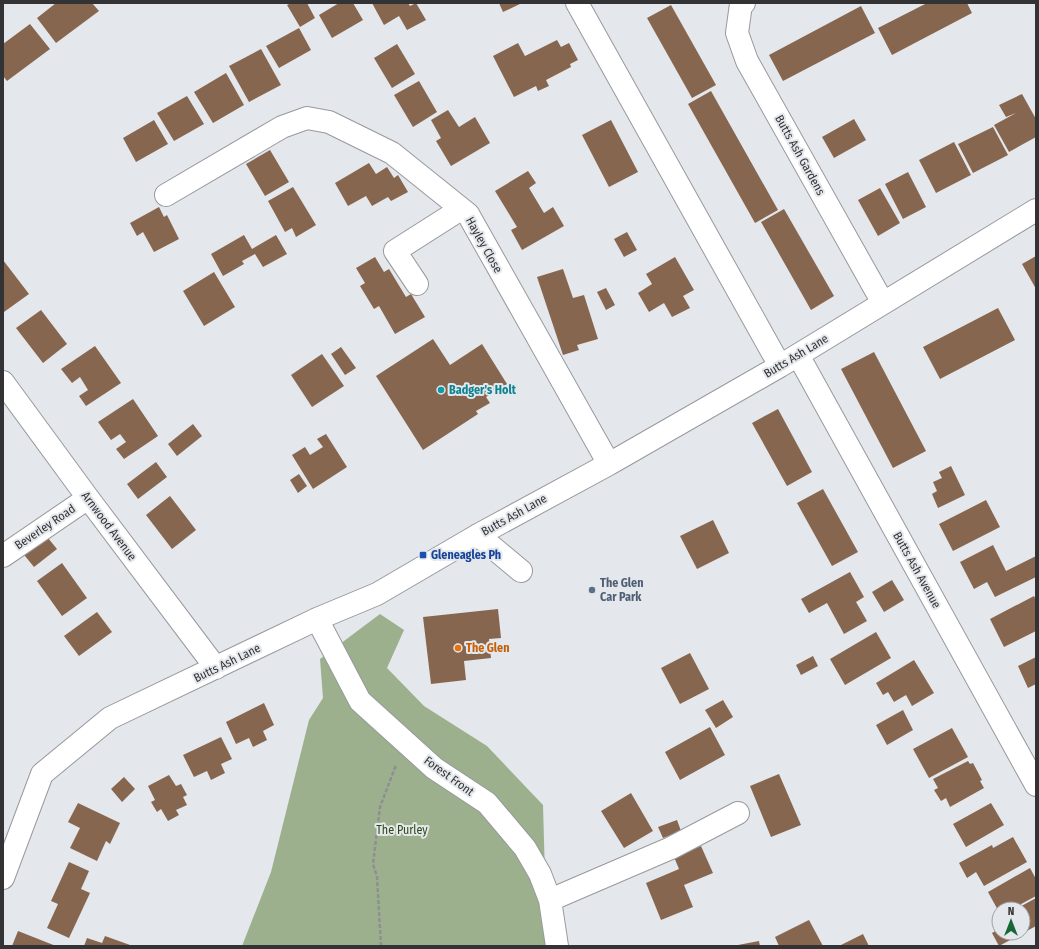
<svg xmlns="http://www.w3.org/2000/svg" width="1039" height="949" viewBox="0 0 1039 949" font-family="'Fira Sans Condensed',sans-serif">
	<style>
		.forest { fill: #9cb08e }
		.building { fill: #876650 }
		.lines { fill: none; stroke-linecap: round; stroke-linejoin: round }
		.minor-casing { stroke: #97999d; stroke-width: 24 }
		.path { stroke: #8e8f92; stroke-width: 2.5; stroke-dasharray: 4 2; stroke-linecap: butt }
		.minor { stroke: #fff; stroke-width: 22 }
		.culture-dot { fill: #0f9aa8; stroke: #e4e7eb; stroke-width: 1.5 }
		.transit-dot { fill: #1a4fb4; stroke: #e4e7eb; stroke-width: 1.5 }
		.service-dot { fill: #5c6f8a; stroke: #e4e7eb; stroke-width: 1.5 }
		.food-dot { fill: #e8710a; stroke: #e4e7eb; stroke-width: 1.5 }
		.labels { text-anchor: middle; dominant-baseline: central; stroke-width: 4; stroke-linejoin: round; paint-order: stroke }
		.street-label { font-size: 12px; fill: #333335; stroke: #e4e7eb }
		.culture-label { font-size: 12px; font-weight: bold; fill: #0d838f; stroke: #e4e7eb; text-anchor: start }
		.transit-label { font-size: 12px; font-weight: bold; fill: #164399; stroke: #e4e7eb; text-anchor: start }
		.service-label { font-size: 12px; font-weight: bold; fill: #4e5e75; stroke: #e4e7eb; text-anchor: start }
		.food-label { font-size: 12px; font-weight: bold; fill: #c56008; stroke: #e4e7eb; text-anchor: start }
		.park-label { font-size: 12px; fill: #314c18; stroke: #e4e7eb }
	</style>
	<rect width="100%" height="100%" fill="#e4e7eb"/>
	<path class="forest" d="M380,614L404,630L387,668L424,706L487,746L543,805L547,946H242L271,872L309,720L323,698L320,659Z"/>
	<path class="building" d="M56,3H92L99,11L56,43L37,18Z
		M291,3H307L315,18L300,27L287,5Z
		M339,3H353L363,20L332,38L319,15Z
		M372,3H408L410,6L416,3L426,20L407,30L399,16L384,25Z
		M499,3H522L503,12Z
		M927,3H967L972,13L892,55L878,28Z
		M671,5L716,85L692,98L647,18Z
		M861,6L875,33L783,81L769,55Z
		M30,24L50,49L7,81L3,76V44Z
		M299,28L311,50L279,68L266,46Z
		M557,40L561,47L569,43L578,60L570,64L571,67L546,80L549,86L538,91L536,86L514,97L493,56L518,43L525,56Z
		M397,44L415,74L392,88L374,58Z
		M261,49L281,85L249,102L229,66Z
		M226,73L244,105L213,123L194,92Z
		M419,81L437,112L413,127L394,95Z
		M711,91L778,210L755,223L688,104Z
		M1022,94L1036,119V137L1009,152L994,125L1016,113L1006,117L999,105Z
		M187,96L204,124L174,141L157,113Z
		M448,110L459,127L475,117L490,143L451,166L436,141L441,138L431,120Z
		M854,119L866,140L834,158L822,137Z
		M154,120L168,144L136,162L123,138Z
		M611,120L638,172L609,187L582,135Z
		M993,127L1008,155L973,173L958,144Z
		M954,142L971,175L936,193L919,160Z
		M270,150L289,182L265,196L246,164Z
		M369,163L376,174L387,167L394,178L398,175L408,192L391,201L388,197L372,206L366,196L348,206L335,183Z
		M528,171L536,183L529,188L544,213L553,207L564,226L522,250L511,230L517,227L495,191Z
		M908,172L926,207L903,219L885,184Z
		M293,187L316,225L296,237L292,228L285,232L268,201Z
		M880,188L900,223L878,236L858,200Z
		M159,207L164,217L167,215L179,239L154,252L143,232L137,236L130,223Z
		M784,209L834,296L811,310L761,222Z
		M627,232L637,250L624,257L614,239Z
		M244,235L252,249L276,235L287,254L263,267L255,254L242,261L244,264L223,276L211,254Z
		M1036,256V289L1022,264Z
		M375,257L384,272L389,269L406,297L411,294L425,317L395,334L379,306L374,309L360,286L365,283L356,268Z
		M675,257L694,290L683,296L690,308L672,317L664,303L649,312L638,293L652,284L646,274Z
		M3,260L29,294L4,312L3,311Z
		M563,269L573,298L584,295L598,339L577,345L579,350L563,355L537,277Z
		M214,272L235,307L204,326L183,291Z
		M606,288L615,305L606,310L597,292Z
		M998,308L1015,340L940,379L923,347Z
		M41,310L67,344L43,363L16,328Z
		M433,339L450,365L482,344L507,384L486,397L490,403L476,411L478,414L423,450L376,376Z
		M95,346L121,383L86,406L79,396L88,390L80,377L72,383L61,369Z
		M341,347L356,368L345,375L331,354Z
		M874,352L926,451L893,468L841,369Z
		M322,354L344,386L312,407L291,375Z
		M133,399L158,436L124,459L116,449L126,442L120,434L111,440L98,422Z
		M778,409L812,472L787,486L752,423Z
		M193,424L202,436L177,456L168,444Z
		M326,434L347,467L313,489L292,455L305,447L310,455L323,447L317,439Z
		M156,462L167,477L138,499L127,484Z
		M951,466L965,495L938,508L932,494L937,491L933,482L942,478L939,472Z
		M299,474L307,486L298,493L290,480Z
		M823,489L858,552L832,566L797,503Z
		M170,496L196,530L172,549L146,515Z
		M986,500L1000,527L953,551L939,524Z
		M713,520L729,553L697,569L680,536Z
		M39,527L57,549L34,567L16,545Z
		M993,545L1006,571L1036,556V577L995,597L987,582L974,589L960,562Z
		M62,563L87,598L62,616L37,581Z
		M850,572L864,597L856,602L867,621L844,634L827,603L809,613L801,599Z
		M892,580L904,600L884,612L872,592Z
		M1034,596L1036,600V631L1004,647L990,619Z
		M498,609L501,638L489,639L491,658L464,661L466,680L431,684L423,617Z
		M97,612L112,632L79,656L64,636Z
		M876,632L891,658L845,685L830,659Z
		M690,653L709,689L680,704L661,668Z
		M813,656L818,666L801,675L796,665Z
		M1036,657V684L1028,688L1018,666Z
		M914,660L934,693L912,706L906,695L894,702L888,692L883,695L876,683Z
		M723,700L733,717L716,728L705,710Z
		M264,703L274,725L263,731L267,740L253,747L249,738L236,744L226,722Z
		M903,710L913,730L887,745L876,725Z
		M710,727L725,755L680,780L665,752Z
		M952,728L968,757L929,778L913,749Z
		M221,737L232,759L221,764L225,773L211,780L207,771L194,777L183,755Z
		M968,761L970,764L973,763L982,780L980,781L984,788L950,807L946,798L941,801L934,790L938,788L933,779Z
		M779,774L801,825L771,837L750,786Z
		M169,775L176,786L181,784L187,795L183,797L187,805L176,810L179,815L168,821L161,809L157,812L151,802L155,800L148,786Z
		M124,777L135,789L122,802L111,789Z
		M631,793L653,831L624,848L601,811Z
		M78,803L120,823L110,844L106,841L97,861L70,848L80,828L68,822Z
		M991,803L1004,825L966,847L953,824Z
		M677,820L681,831L663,838L658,827Z
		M1013,837L1027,862L984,886L976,872L967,878L959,863L992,845L993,848Z
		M701,846L713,873L684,885L693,907L661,920L646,883L679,869L674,857Z
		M69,862L89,871L81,889L90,893L69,938L47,928L58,904L51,901Z
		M1030,868L1036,879V896L1012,909H999V912L988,892Z
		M1036,898V926L1023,933V909H1016Z
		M809,920L823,946H779L775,937Z
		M999,929V933H1023L999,946L992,933Z
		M18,931L56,946H12Z
		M863,934L869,946H839Z
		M105,936L130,945V946H84L87,938L102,943Z
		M759,941L760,946H738V945Z"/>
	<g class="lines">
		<g class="minor-casing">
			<path id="minor" d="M577,3L780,366
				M744,3L741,4L737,33L747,61L883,303
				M166,195L282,127L307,118L329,122L392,153L468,214L609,464
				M417,284L395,251L461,209
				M798,355L1036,785
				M3,382L88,498L216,668
				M478,535L521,571
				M3,556L88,498
				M317,619L360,701L434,768L487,803L525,848L540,874L550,900L557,946
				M3,878L42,774L110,718L317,619L377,594L478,535L609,464L780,366L1036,210
				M550,900L671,848L738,813"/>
		</g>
		<path class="path" d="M381,946L377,877L373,864L380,807L396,765"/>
		<use href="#minor" class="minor"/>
	</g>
	<circle class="culture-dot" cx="441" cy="390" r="4"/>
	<rect class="transit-dot" x="419" y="551" width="8" height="8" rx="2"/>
	<circle class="service-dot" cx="592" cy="590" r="4"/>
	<circle class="food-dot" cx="458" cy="648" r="4"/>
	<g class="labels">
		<g class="street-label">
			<text transform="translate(800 155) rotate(61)">Butts Ash Gardens</text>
			<text transform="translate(484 245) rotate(61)">Hayley Close</text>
			<text transform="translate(796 356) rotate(-31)">Butts Ash Lane</text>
			<text transform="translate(514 515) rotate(-29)">Butts Ash Lane</text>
			<text transform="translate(109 526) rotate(53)">Arnwood Avenue</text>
			<text transform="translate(45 527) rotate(-34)">Beverley Road</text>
			<text transform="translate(917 570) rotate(61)">Butts Ash Avenue</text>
			<text transform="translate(227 663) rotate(-26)">Butts Ash Lane</text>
			<text transform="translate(449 776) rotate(36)">Forest Front</text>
		</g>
		<g class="culture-label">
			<text x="449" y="390">Badger's Holt</text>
		</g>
		<g class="transit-label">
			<text x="431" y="555">Gleneagles Ph</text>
		</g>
		<g class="service-label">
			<text x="600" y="583">The Glen<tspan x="600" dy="14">Car Park</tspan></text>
		</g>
		<g class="food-label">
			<text x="466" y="648">The Glen</text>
		</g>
		<g class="park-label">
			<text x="402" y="830">The Purley</text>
		</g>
	</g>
	<rect width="1039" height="949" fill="none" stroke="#333335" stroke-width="8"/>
	<g transform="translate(1011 921)"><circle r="19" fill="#e4e7eb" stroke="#9d9fa2"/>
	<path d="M0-3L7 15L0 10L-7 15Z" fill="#176839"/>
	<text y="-6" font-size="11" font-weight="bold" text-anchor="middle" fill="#333335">N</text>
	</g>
</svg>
